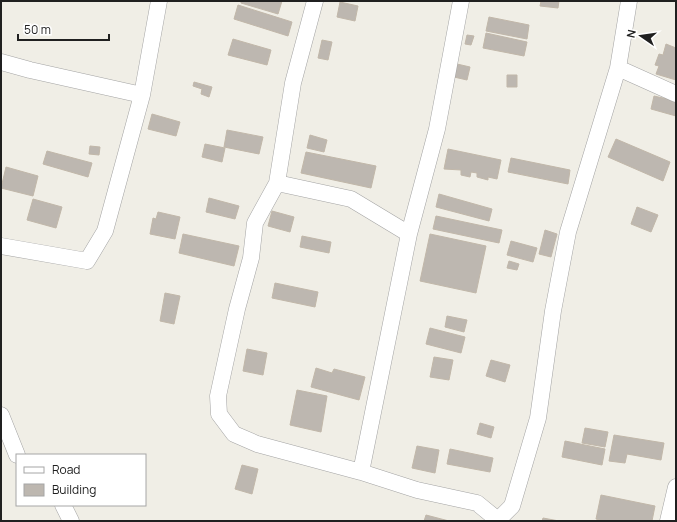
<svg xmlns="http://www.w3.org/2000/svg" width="677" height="522" viewBox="0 0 677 522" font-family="Manrope,sans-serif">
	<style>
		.building { fill: #bdb7b0; stroke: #c1b7a9 }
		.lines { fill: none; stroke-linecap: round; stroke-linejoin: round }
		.minor-casing { stroke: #a4a4a4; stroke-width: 17 }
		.minor { stroke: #fff; stroke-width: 16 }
	</style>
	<rect width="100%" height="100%" fill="#f0eee6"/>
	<path class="building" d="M241,1H282L278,14L241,3Z
		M541,1H559L558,8L540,6Z
		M340,2L358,6L355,21L337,17Z
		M238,5L292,22L288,36L234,19Z
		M489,17L529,25L527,39L486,31Z
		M486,33L527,42L524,56L483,48Z
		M467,35L474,36L471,45L465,44Z
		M233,39L271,50L267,65L228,55Z
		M322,40L332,42L328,60L318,58Z
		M666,44L676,48V80L656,74L659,66L655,65L659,54L663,55Z
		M457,64L470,67L467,80L454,77Z
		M507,75H517V87H507Z
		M194,82L212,87L209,97L201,94L202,89L193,86Z
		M654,96L676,101V116L651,109Z
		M152,114L180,122L176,136L148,129Z
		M227,130L263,137L259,154L224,147Z
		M310,135L327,140L324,152L307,148Z
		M616,139L670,162L663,181L608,157Z
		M205,144L225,148L222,162L202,157Z
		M90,146L100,147L99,155L89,154Z
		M448,149L501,160L497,179L488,177V180L477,177V173L471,172L470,177L461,175V170L444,169Z
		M47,151L92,163L88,177L43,164Z
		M306,152L376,166L371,188L301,173Z
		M511,158L570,170L568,184L508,172Z
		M6,167L38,176L33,196L1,188Z
		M439,194L492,209L489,221L436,207Z
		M209,198L239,206L235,219L206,212Z
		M33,199L62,207L56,228L27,220Z
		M637,207L658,215L651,232L631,224Z
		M272,211L294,217L290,232L268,226Z
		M158,212L180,217L175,239L150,234L153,218L156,219Z
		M436,216L502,230L499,243L433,229Z
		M545,230L557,234L551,257L539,254Z
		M183,234L239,246L234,266L179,253Z
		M430,234L486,246L476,293L420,281Z
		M302,236L331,242L329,253L300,247Z
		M511,241L537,248L533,262L507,255Z
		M509,261L519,264L517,270L507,268Z
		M275,283L318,292L315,307L272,298Z
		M165,293L180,296L174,324L160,321Z
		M447,316L467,320L464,332L445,327Z
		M430,328L465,337L461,353L426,344Z
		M247,349L267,353L263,375L243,371Z
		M434,357L453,360L449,380L430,377Z
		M491,360L510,365L505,382L486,376Z
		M316,368L332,373L334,369L365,377L359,400L311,387Z
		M297,390L327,396L321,432L290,425Z
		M480,423L494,427L491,438L477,434Z
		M585,428L608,432L605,447L582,443Z
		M614,435L664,443L661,460L627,454L625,463L609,461Z
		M565,441L605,449L602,465L562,457Z
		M417,446L439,450L435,473L412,468Z
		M450,449L493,458L490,472L447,464Z
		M242,465L258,469L252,494L235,489Z
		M601,495L655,506L652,521H604L596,519Z
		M426,515L449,521H424Z
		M543,518L559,521H542Z"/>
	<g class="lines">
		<g class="minor-casing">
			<path id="minor" d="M315,1L293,83L277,183L255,223L251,258L237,309L218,396L219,414L234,434L257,444L361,472L417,490L477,503L499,521
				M1,62L30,70L142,95
				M618,68L676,94
				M277,183L351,199L409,234
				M1,246L87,261L105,231L142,95L159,1
				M1,415L17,455
				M361,472L409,234L437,129L461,1
				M63,505L71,521
				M499,519L512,506L538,418L553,311L568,232L618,68L629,1
				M668,521L676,487"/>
		</g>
		<use href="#minor" class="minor"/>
	</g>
	<rect width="677" height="522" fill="none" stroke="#202020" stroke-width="4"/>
	<rect x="16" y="454" width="130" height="52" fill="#ffffff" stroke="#a6a6a6"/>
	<rect x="24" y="467" width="20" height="6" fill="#ffffff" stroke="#a6a6a6"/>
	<text x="52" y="474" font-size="12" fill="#202020">Road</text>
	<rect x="24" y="484" width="20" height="12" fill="#bdb7b0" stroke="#a6a6a6"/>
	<text x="52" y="494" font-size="12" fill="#202020">Building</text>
	<g transform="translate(641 36) rotate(283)" stroke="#ffffff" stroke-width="3" paint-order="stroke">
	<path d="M0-3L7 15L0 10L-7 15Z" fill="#202020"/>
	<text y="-6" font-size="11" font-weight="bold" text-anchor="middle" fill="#202020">N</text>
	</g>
	<path d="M18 34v6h91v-6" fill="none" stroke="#202020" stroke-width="2"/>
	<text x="24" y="34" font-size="12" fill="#202020" stroke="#ffffff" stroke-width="3" paint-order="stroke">50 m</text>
</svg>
